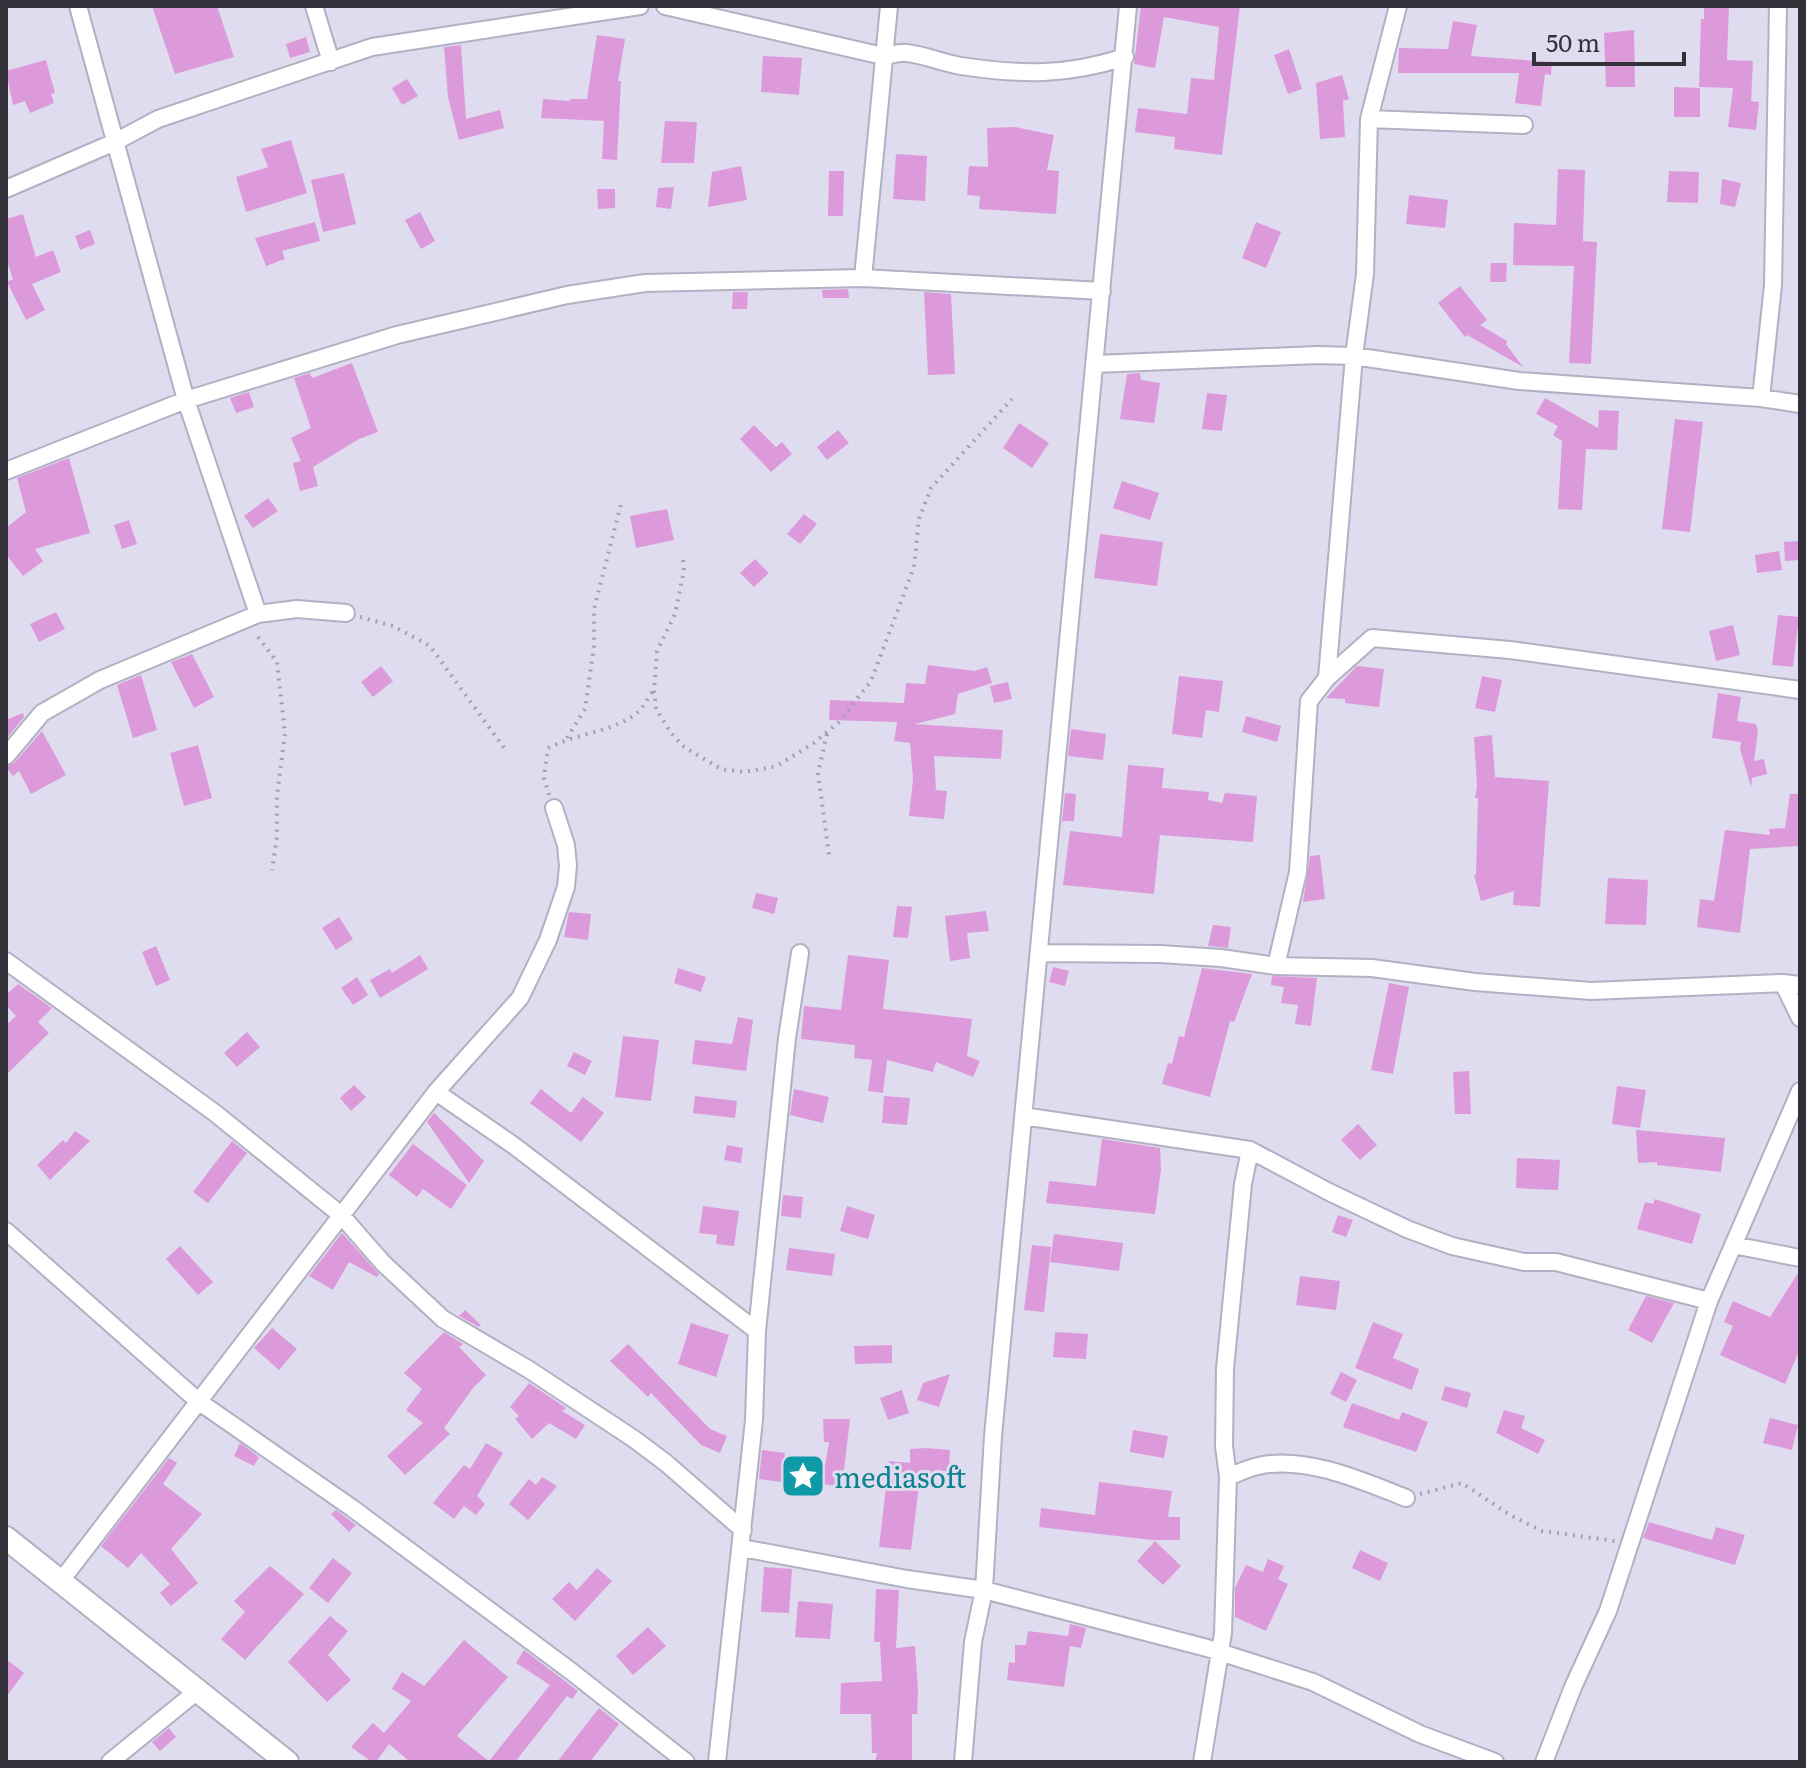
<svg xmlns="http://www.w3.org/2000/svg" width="1806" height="1768" viewBox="0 0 1806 1768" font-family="Literata,serif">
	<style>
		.building { fill: #dd9ada }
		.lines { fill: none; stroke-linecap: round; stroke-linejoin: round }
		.street-casing { stroke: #b2b0c3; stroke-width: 20 }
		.secondary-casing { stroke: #b2b0c3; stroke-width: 26 }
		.path { stroke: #a29faf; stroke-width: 4; stroke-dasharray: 2 6; stroke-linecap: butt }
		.street { stroke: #fff; stroke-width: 16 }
		.secondary { stroke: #fff; stroke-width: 22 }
		.labels { text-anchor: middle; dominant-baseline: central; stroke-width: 6; stroke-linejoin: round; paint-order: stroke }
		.culture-label { font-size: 28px; fill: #0d838f; stroke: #dfdcf0; text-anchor: start }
	</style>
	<rect width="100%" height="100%" fill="#dfdcf0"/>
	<path class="building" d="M152,6H217L234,57L175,74Z
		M1141,6H1240L1222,155L1174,149L1175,137L1135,132L1138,108L1187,114L1191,78L1214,80L1219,27L1164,17L1155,68L1134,64Z
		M1704,6H1729L1727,60L1753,61L1751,101L1759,102L1756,130L1728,127L1733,88L1699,87L1701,19H1704Z
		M1453,21L1477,25L1471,56L1552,62L1551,75L1545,74L1541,106L1515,103L1519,73H1398L1399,48L1448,49Z
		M1634,30L1635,87H1606L1604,33Z
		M597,35L625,39L618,81H621L617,160L602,159L604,121L541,118L543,99L570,101V99H587Z
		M306,37L310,52L290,58L286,44Z
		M461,45L466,119L500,110L504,128L459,140L448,97L444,47Z
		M1289,49L1302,89L1288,94L1274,55Z
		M763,56L802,58L799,95L761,92Z
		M46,60L55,93L51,94L54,103L30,113L25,101L13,105L6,71Z
		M1342,75L1349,99L1343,101L1345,137L1320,139L1316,83Z
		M407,79L418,96L402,105L392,88Z
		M1674,87L1700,88V117H1674Z
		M665,121L697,122L694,163H661Z
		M1015,127L1054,135L1047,170L1059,171L1056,214L979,209L980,196L967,195L969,166L988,167L987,128Z
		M291,140L307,193L246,212L236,177L268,167L261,149Z
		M896,154L927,156L925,201L893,199Z
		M741,166L747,200L708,207L712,172Z
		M1558,169L1585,170L1583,241L1597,242L1591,364L1569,363L1574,266L1513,265L1514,223L1556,225Z
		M829,171H844L843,216H828Z
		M1669,171L1699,172L1698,203L1667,202Z
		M344,173L356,224L323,232L311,180Z
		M1722,179L1741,183L1735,207L1720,204Z
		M674,187L671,209L656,207L658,188Z
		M597,189H615V208L598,209Z
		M1409,195L1448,200L1445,228L1406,224Z
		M420,212L435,241L421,249L405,220Z
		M23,214L36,257L53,250L61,272L32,284L45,310L26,320L7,282L13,279L6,258V219Z
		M315,222L320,241L282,251L285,259L266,266L255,238Z
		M1256,222L1281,232L1266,268L1242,258Z
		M90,230L95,244L80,250L75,236Z
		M1491,263H1507L1506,282H1490Z
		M1460,286L1487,320L1480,325L1507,341L1506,344L1523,367L1467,335L1465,337L1438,303Z
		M848,289L849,298H823L822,290Z
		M733,292H748L747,309H732Z
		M924,292L951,294L955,374L928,375Z
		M352,363L378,432L359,439L313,467L318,486L300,491L293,463L301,461L291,438L311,428L294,378L310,373L312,378Z
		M1140,373L1141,380L1160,383L1154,423L1120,419L1127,374Z
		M249,392L254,407L236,413L230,398Z
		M1207,393L1227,395L1222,431L1202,429Z
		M1545,398L1598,428L1599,410L1619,411L1617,450L1586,449L1582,510L1558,509L1562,441L1553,435L1558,426L1536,414Z
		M1675,419L1703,422L1690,532L1662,529Z
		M1019,423L1049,443L1032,468L1003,448Z
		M754,425L776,447L782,442L792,454L771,472L740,439Z
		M838,430L849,443L827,460L817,447Z
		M69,458L90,533L35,549L43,561L23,576L6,554V528L26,512L17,478Z
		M1122,481L1159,493L1150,520L1113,508Z
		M268,498L278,511L253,528L244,516Z
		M667,509L674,540L636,548L630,516Z
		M804,514L817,524L800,544L787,534Z
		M129,520L137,544L122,549L114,525Z
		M1100,534L1163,542L1157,586L1094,578Z
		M1800,541V560L1785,561L1784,542Z
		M1779,551L1782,570L1757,573L1755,555Z
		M755,559L769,573L754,587L740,573Z
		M56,612L65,629L39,642L30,624Z
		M1778,615L1799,617L1793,667L1772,665Z
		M1733,625L1740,655L1716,661L1709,631Z
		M192,654L214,697L194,708L171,662Z
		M928,665L975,671L987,667L992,683L958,694L955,714L915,724L1003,730L1001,759L934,756L936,790L947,791L944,819L909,816L913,779L910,743L894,741L897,722L829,720L830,700L904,703L906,683L925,684Z
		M381,666L393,681L373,697L361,682Z
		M1357,666L1384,669L1379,707L1345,703V699L1326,698Z
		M141,675L157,730L133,738L117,685Z
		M1179,676L1223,681L1219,712L1206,710L1202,738L1172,734Z
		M1482,676L1502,680L1495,712L1475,708Z
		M1008,682L1012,699L994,703L990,686Z
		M1718,693L1741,697L1737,721L1756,724L1758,731L1754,761L1764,759L1767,774L1752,778L1751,787L1740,749L1741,742L1712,738Z
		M23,713L24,717L6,739V720Z
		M1246,716L1281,726L1277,742L1242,732Z
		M1071,729L1106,734L1103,760L1068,756Z
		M42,731L66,775L31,794L19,771L13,776L6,767L14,763Z
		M1492,735L1495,777L1549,781L1540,907L1513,905L1514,891L1481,901L1474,875H1476L1478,798H1475L1477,786L1474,737Z
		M198,745L212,798L184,806L170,753Z
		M1128,765L1164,768L1162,788L1209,792L1208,800L1222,803L1225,793L1257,796L1253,842L1160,835L1154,894L1063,885L1070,831L1122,837Z
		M1065,793L1076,794L1074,821H1062Z
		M1790,794H1800V846L1750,849L1740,933L1697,927L1700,899L1714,901L1725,830L1770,835L1769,829L1785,828Z
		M1320,855L1325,899L1303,902L1310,856Z
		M1608,878L1648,880L1646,925L1605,924Z
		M756,893L778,898L774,914L752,908Z
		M897,906L912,907L908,938L893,937Z
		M986,911L989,931L967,933L970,958L950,961L945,916Z
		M569,912L591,914L588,940L564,937Z
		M339,917L353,939L336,950L322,928Z
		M1213,925L1231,927L1228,948L1208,946Z
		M156,946L170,980L156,986L142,952Z
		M420,955L428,969L380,998L370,980L390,969L392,973Z
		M848,955L889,960L883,1009L972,1019L967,1056L980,1061L973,1077L936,1062L933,1072L887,1060L883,1093L868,1091L872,1060L854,1058L855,1045L801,1039L804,1006L841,1010Z
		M1053,967L1069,971L1065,986L1049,982Z
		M678,968L706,977L701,992L674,983Z
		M1202,968L1252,974L1234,1022L1230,1021L1210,1097L1162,1084L1168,1063L1172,1064L1179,1036L1184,1037Z
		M1272,976L1317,978L1311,1026L1295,1024L1298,1005L1281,1003L1284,987L1271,985Z
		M357,977L368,995L353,1005L341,988Z
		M1389,983L1409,987L1393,1074L1371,1070Z
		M18,984L52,1008L38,1022L49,1033L6,1075V1025L16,1016L6,1005V995Z
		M738,1017L753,1020L746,1071L692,1064L695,1040L732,1044Z
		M247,1032L260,1047L237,1067L224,1053Z
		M623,1036L659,1040L651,1101L615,1097Z
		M574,1052L592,1061L585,1075L567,1066Z
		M1469,1071L1471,1114H1455L1453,1072Z
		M354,1085L366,1097L351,1111L340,1098Z
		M1617,1086L1646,1090L1640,1128L1612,1124Z
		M541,1089L571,1113L583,1097L604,1113L581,1142L530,1103Z
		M794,1089L829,1097L823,1123L790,1115Z
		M695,1096L737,1101L735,1118L693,1113Z
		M884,1096L910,1098L907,1125L882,1123Z
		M434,1113L484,1161L469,1183L427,1122Z
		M1358,1124L1377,1145L1360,1160L1341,1140Z
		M1636,1130L1725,1138L1721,1172L1657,1165V1162L1638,1163Z
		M75,1131L90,1141L50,1180L37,1165L63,1140L66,1143Z
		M1102,1139L1160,1148L1161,1170L1155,1214L1046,1203L1049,1181L1096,1186Z
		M232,1141L247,1153L208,1203L193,1192Z
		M413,1144L467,1185L451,1209L423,1189L417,1197L389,1175Z
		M727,1145L743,1148L741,1163L724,1160Z
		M1517,1158L1560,1160L1558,1190L1516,1188Z
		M783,1195L803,1197L801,1218L781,1216Z
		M1655,1199L1701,1214L1692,1244L1637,1229L1645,1202L1653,1204Z
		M703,1206L739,1211L734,1246L716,1244L717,1235L699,1233Z
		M847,1206L875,1215L868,1239L840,1231Z
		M1338,1215L1353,1220L1346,1237L1332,1232Z
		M342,1233L379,1274L377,1277L349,1262L333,1290L309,1276Z
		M1054,1234L1123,1243L1119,1271L1050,1262Z
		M1032,1245L1051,1247L1044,1312L1024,1310Z
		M180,1246L213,1282L198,1295L166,1259Z
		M789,1248L835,1254L832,1276L786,1270Z
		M1800,1270V1349L1785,1384L1720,1355L1733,1326L1724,1322L1733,1301L1770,1317Z
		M1300,1276L1340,1281L1336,1310L1296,1305Z
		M1646,1296L1674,1303L1652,1343L1628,1330Z
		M465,1310L481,1325L479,1327L459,1316Z
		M1373,1322L1403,1334L1393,1358L1419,1369L1412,1390L1355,1368Z
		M691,1323L729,1335L716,1377L678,1364Z
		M272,1328L297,1349L279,1370L254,1348Z
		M444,1332L463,1344L459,1347L486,1375L473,1388L444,1428L450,1434L405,1475L387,1456L423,1423L406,1410L422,1389L404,1373Z
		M1055,1332L1088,1334L1086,1359L1053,1357Z
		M628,1344L710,1429L727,1436L720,1453L701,1445L651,1393L648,1397L610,1361Z
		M892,1345V1363L855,1364L854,1346Z
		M1341,1372L1357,1380L1346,1402L1330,1394Z
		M950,1374L939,1407L917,1400L923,1383Z
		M529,1383L566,1408L562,1411L585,1425L576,1439L549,1423L532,1439L515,1419L519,1416L510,1407Z
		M1445,1386L1471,1393L1467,1408L1441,1400Z
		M902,1390L909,1413L888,1420L880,1398Z
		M1352,1403L1399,1420L1402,1412L1428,1422L1416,1452L1343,1427Z
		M1504,1410L1525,1416L1521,1428L1545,1440L1538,1454L1496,1433Z
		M1770,1418L1798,1425L1792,1450L1763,1443Z
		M823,1419H850L842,1487L822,1484L829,1442H824Z
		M1133,1430L1168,1436L1164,1458L1130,1452Z
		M240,1443L259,1457L254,1466L234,1456Z
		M486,1443L503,1453L477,1496L485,1504L476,1515L464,1506L454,1519L433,1503L464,1465L470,1469Z
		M926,1448L950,1450L949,1471H941V1478L920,1477L911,1550L879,1547L889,1461L910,1463V1449Z
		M762,1450L785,1453L782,1482L759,1479Z
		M169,1458L177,1463L163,1484L202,1514L171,1549L198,1583L171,1606L160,1593L170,1584L141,1553L128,1568L101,1546Z
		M542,1477L557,1486L528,1520L509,1504L529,1479L536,1485Z
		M1099,1482L1172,1491L1168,1517H1180V1540H1152L1039,1527L1041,1508L1095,1515Z
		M336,1510L356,1525L349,1532L331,1514Z
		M1649,1522L1712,1540L1716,1527L1745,1535L1735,1565L1643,1538Z
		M1155,1541L1181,1566L1163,1585L1137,1561Z
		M1360,1550L1388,1563L1380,1581L1352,1568Z
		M333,1558L352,1573L328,1603L309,1588Z
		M1268,1559L1284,1566L1278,1579L1288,1584L1266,1631L1235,1617V1588L1246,1565L1263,1572Z
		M270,1566L304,1594L245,1660L221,1639L245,1612L234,1601Z
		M764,1567L792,1569L789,1613L761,1612Z
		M597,1568L612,1581L575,1621L552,1599L569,1582L577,1590Z
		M876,1589L899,1590L896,1648L915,1646L918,1690L917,1714H912V1762H875L877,1753H872L871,1714H840L841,1683L882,1681L880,1642H874Z
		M798,1601L833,1604L830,1639L795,1637Z
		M330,1616L348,1631L328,1655L351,1680L327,1702L288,1662Z
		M1070,1624L1086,1628L1081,1648L1070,1646L1064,1687L1007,1680L1009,1662L1015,1663V1645H1026L1028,1631L1068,1636Z
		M648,1627L666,1646L633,1675L616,1656Z
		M464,1640L508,1677L457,1736L489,1761L550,1685L516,1663L524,1650L578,1691L572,1699L567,1696L515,1762H410L389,1744L376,1762H372L351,1747L373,1723L384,1733L411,1701L392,1689L402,1672L424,1686Z
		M6,1659L24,1673L6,1697Z
		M599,1708L619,1724L590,1762H557Z
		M169,1728L176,1737L160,1751L152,1742Z"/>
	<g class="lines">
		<g class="street-casing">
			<path id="street" d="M78,6L186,400L258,614L297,609L346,613
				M314,6L331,62
				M665,6L883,56C891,55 900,52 907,53C925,55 943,63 961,66C1021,75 1067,76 1125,57
				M1369,119L1524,125
				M6,189L115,142L158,119L372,47L640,6
				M863,278L1102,291
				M1095,364L1318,355L1354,356L1519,381L1761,398L1800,404
				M1761,398L1773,285L1778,6
				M6,471L186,400L397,335L567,295L645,283L863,278L889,6
				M1327,678L1354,356L1365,274L1369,119L1398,6
				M6,756L42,713L100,680L258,614
				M1039,953L1160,954L1221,958L1276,966L1372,968L1475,982L1591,991L1783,983L1800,985
				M6,961L215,1113L341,1215L383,1263L443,1319L528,1369L634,1439L666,1463L743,1530
				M1276,966L1298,872L1309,701L1327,678L1372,638L1510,650L1800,690
				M1783,983L1800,1018
				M436,1092L513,1145L757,1331
				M1023,1116L1250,1150L1329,1192L1407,1229L1452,1246L1524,1262H1556L1709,1301
				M6,1231L198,1401L352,1508L572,1672L686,1762
				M1733,1245L1800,1258
				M1228,1477C1238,1473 1248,1468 1258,1466C1305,1455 1363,1481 1406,1498
				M742,1548L907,1579L984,1590L1207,1648L1313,1682L1420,1734L1495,1762
				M60,1582L436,1092L520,998L548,940L566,887L568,866L566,845L554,808
				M110,1762L196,1692
				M717,1762L754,1420L757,1331L787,1038L800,953
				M963,1762L973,1642L984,1590L993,1436L1128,6
				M1202,1762L1223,1633L1228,1477L1224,1446L1225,1369L1243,1184L1250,1150
				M1544,1762L1573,1687L1608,1611L1709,1301L1800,1091"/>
		</g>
		<g class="secondary-casing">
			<path id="secondary" d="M6,1538L287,1762"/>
		</g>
		<path class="path" d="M683,560L684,570L675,614L657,651L654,690L656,709L671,733L684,747L721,769L744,772L777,766L814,743L839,722L871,681L914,567L919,519L931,488L1012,399
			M360,617L393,626L430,646L507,752
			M258,637L277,662L285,733L277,796V836L272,870
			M827,734L818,773L829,855
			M567,738L585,709L594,646V609L621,504
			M549,795L544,778L548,748C574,734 617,731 638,712C644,707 648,697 653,691
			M1420,1494L1462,1483L1510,1515L1542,1531L1615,1541"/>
		<use href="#street" class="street"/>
		<use href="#secondary" class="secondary"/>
	</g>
	<defs>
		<g id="sight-square" transform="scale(2.3)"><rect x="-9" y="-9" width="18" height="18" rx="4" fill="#0f9aa8" stroke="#dfdcf0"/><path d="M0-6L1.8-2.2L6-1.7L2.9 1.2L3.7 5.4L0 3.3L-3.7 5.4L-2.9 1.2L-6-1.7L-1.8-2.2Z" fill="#fff"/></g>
	</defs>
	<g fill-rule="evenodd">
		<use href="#sight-square" x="803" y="1476"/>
	</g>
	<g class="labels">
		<g class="culture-label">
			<text x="834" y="1476">mediasoft</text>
		</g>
	</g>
	<rect width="1806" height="1768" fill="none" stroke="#323139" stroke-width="16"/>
	<path d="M1534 52v12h150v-12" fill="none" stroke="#323139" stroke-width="4"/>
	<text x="1546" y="52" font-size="24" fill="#323139" stroke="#dfdcf0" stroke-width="6" paint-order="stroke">50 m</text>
</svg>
